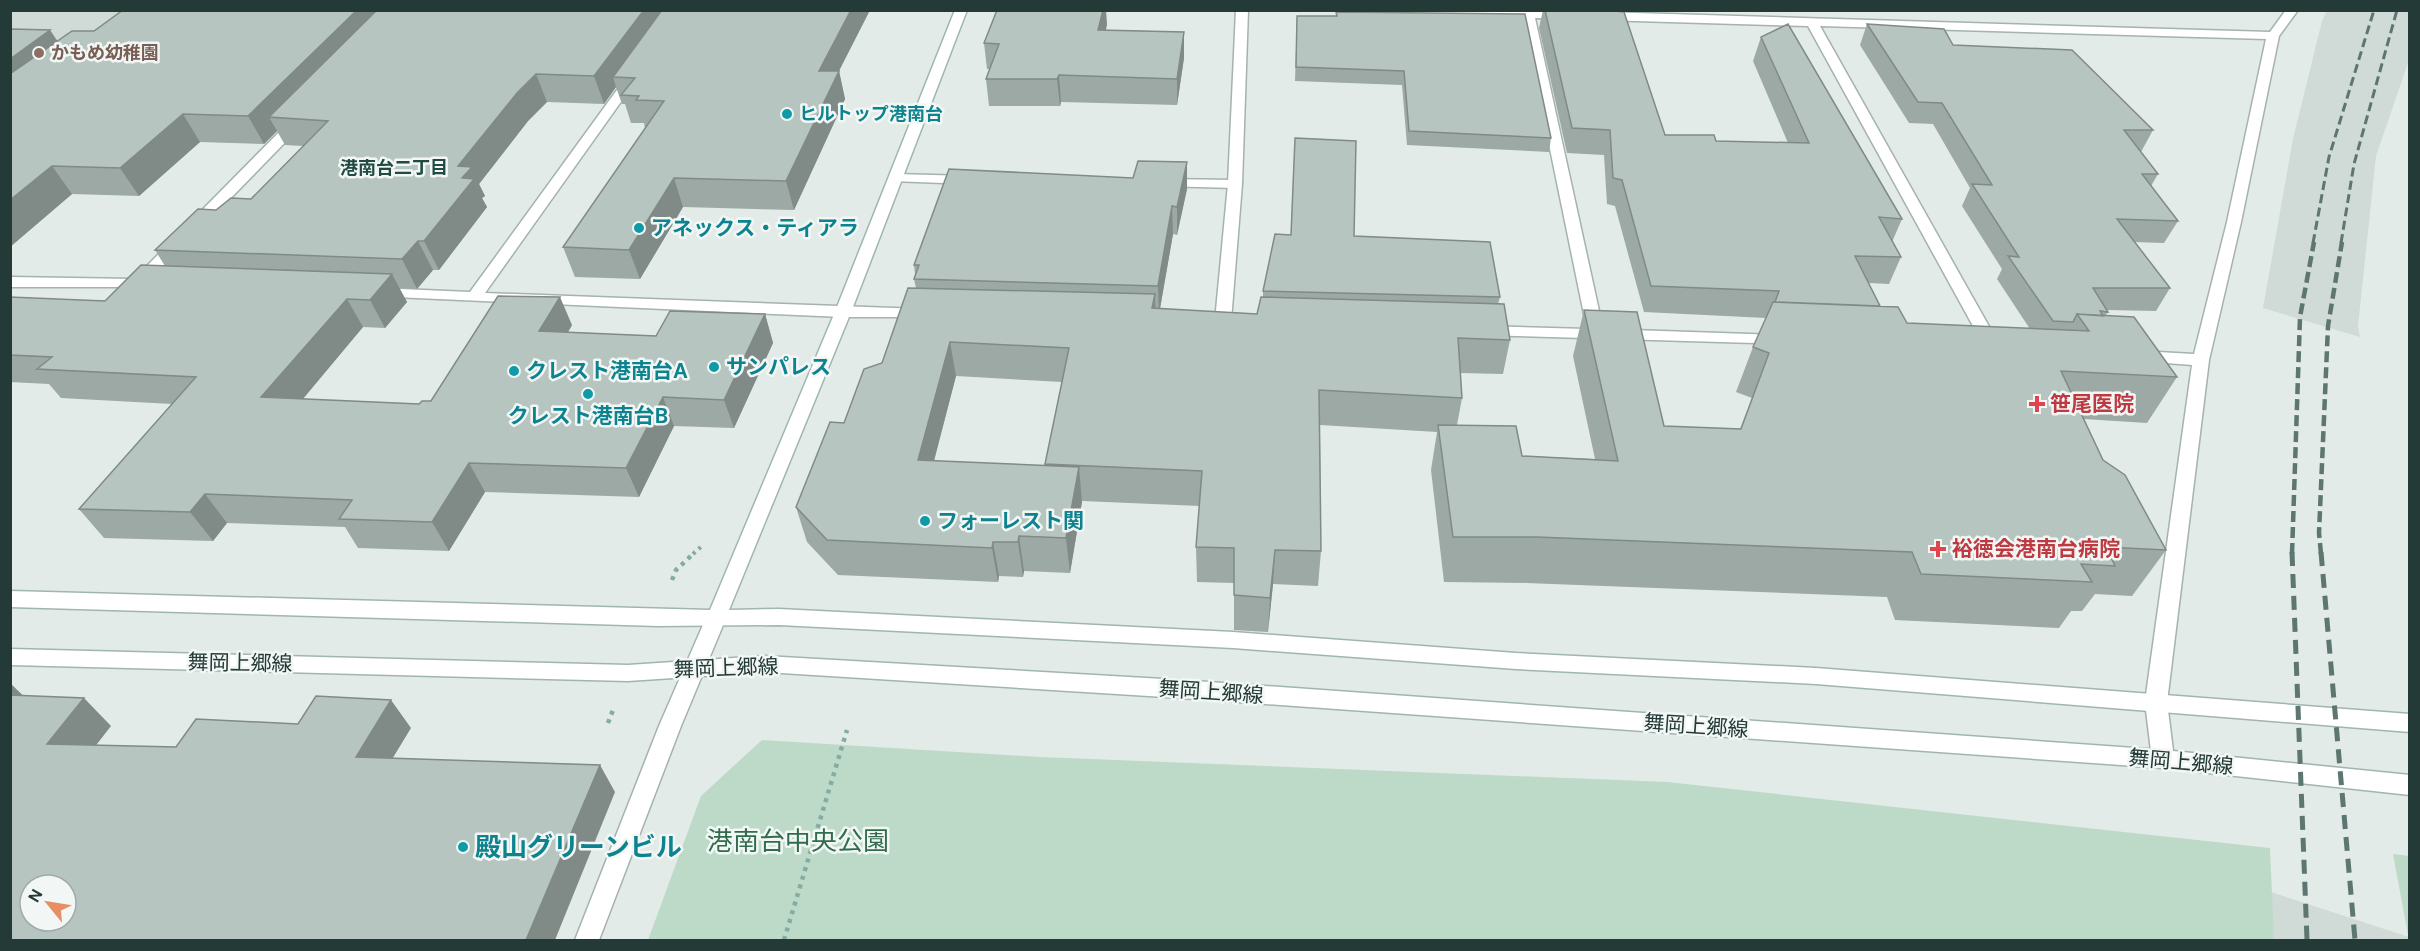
<svg xmlns="http://www.w3.org/2000/svg" width="2420" height="951" viewBox="0 0 2420 951" font-family="'DM Sans','Noto Sans JP',sans-serif">
	<style>
		.built { fill: #d0dad6 }
		.green { fill: #bcdac7 }
		.lines { fill: none; stroke-linecap: round; stroke-linejoin: round }
		.lane-casing { stroke: #a5b2ae; stroke-width: 3 }
		.street-casing { stroke: #a5b2ae; stroke-width: 3 }
		.secondary-casing { stroke: #a1b5b0; stroke-width: 3 }
		.path-far1 { stroke: #85aca2; stroke-width: 4; stroke-dasharray: 3 4.5; stroke-linecap: butt }
		.path { stroke: #85aca2; stroke-width: 4.5; stroke-dasharray: 4 5; stroke-linecap: butt }
		.lane { fill: #fff; fill-rule: evenodd }
		.street { fill: #fff; fill-rule: evenodd }
		.secondary { fill: #fff; fill-rule: evenodd }
		.rail-far2 { stroke: #5e7671; stroke-width: 3; stroke-dasharray: 9 4.5; stroke-linecap: butt }
		.rail-far1 { stroke: #5e7671; stroke-width: 4.5; stroke-dasharray: 11 5; stroke-linecap: butt }
		.rail { stroke: #5e7671; stroke-width: 5; stroke-dasharray: 14 8; stroke-linecap: butt }
		.wall { fill: #9da9a5; fill-rule: evenodd }
		.shaded-wall { fill: #808a86 }
		.building { fill: #b7c5c0; stroke: #808a86; stroke-width: 1.5; fill-rule: evenodd }
		.education-dot { fill: #8d6e63; stroke: #f2f7f5; stroke-width: 2 }
		.culture-dot { fill: #0f9aa8; stroke: #f2f7f5; stroke-width: 2 }
		.health-dot { fill: #e0444e; stroke: #f2f7f5; stroke-width: 2 }
		.labels { text-anchor: middle; dominant-baseline: central; stroke-width: 5; stroke-linejoin: round; paint-order: stroke }
		.far-education-label { font-size: 18px; font-weight: bold; fill: #785e54; stroke: #f2f7f5; text-anchor: start }
		.far-culture-label { font-size: 18px; font-weight: bold; fill: #0d838f; stroke: #f2f7f5; text-anchor: start }
		.far-neighbourhood-label { font-size: 18px; font-weight: bold; fill: #214a43; stroke: #f2f7f5 }
		.culture-label { font-size: 21px; font-weight: bold; fill: #0d838f; stroke: #f2f7f5; text-anchor: start }
		.health-label { font-size: 21px; font-weight: bold; fill: #be3a42; stroke: #f2f7f5; text-anchor: start }
		.street-label { font-size: 21px; fill: #233a36; stroke: #f2f7f5 }
		.near-park-label { font-size: 26px; fill: #316d4d; stroke: #f2f7f5 }
		.near-culture-label { font-size: 26px; font-weight: bold; fill: #0d838f; stroke: #f2f7f5; text-anchor: start }
	</style>
	<rect width="100%" height="100%" fill="#e2ebe7"/>
	<path class="built" d="M2327,10L2409,11V60L2376,156L2358,326L2360,337L2263,308L2293,139L2322,21Z
		M11,11H126L11,95Z
		M2271,892L2409,937V940H2274Z"/>
	<path class="green" d="M762,740L1040,757L1667,782L2270,848L2274,940H648L701,796Z
		M2393,854L2409,856V940Z"/>
	<g class="lines">
		<g class="lane-casing">
			<path id="lane" d="M896,174L969,176L976,180L969,184L891,181L889,178Z
				M1165,179L1235,180L1242,184L1235,188L1160,186L1158,183L1160,180Z"/>
		</g>
		<g class="street-casing">
			<path id="street" d="M1236,10H1248L1242,184L1231,321L1223,326L1215,321L1228,184Z
				M1395,10L1571,12L1573,15L1567,19L1535,18L1603,329L1779,335L1787,340L1785,344L1480,335L1478,331L1480,327L1486,326L1587,329L1523,17L1401,14Z
				M2286,10H2298L2279,36L2241,222L2209,360L2167,702L2174,759L2171,766L2163,768L2155,766L2152,759L2145,702L2192,365L2140,361L2134,360L2132,356L2134,352L2140,351L2194,354L2227,222L2266,39L1820,26L2000,346L1998,350H1986L1984,346L1808,26L1601,20L1595,16L1601,12L2270,32Z
				M634,71L640,75L485,293L922,309L930,314L928,317H843L372,296L369,293L377,288L470,292L630,72Z
				M298,117L305,121L303,124L150,281L153,284L150,287H10V277L134,279L293,118Z
				M716,610L723,612L726,618L681,726L599,940H575L659,726L706,618L709,612Z"/>
		</g>
		<g class="secondary-casing">
			<path id="secondary" d="M955,10H967L851,312L729,610L779,609L1233,632L1516,653L1816,668L2410,714V732L1816,684L1516,669L1233,648L779,625L658,626L10,607V591L710,610L835,312Z
				M10,649L628,665L765,656L1181,680L2163,750L2410,775V795L2163,768L1181,698L765,672L628,681L10,665Z"/>
		</g>
		<path class="path-far1" d="M693,554L704,544"/>
		<path class="path" d="M672,580L676,570L695,552
			M608,723L613,710
			M784,940L847,730"/>
		<use href="#lane" class="lane"/>
		<use href="#street" class="street"/>
		<use href="#secondary" class="secondary"/>
		<path class="rail-far2" d="M2313,243L2329,157L2374,10
			M2341,243L2354,164L2397,10"/>
		<path class="rail-far1" d="M2292,554L2300,317L2314,242
			M2321,554L2319,533L2328,326L2342,242"/>
		<path class="rail" d="M2292,552L2307,940
			M2321,552L2355,940"/>
	</g>
	<path class="wall" d="M123,10H870L839,71L845,99L794,210L683,207L640,279L575,277L563,247L645,128L644,123H631L625,104H622L616,87L604,104L547,102L528,121L479,184L485,196L482,198L487,207L439,270H433L417,289L399,288L407,302L385,328L363,327L303,399L419,404L431,401L572,325L568,332L656,336L765,314L773,343L734,428L674,426L639,497L485,492L449,551L358,548L345,527L227,523L213,541L104,538L79,509L172,404L61,398L49,384L10,382V297L105,301L165,266L155,250L216,210L251,199L303,146L285,145L277,131L264,144L200,142L139,196L72,194L10,247L57,41L94,31Z
		M1543,10H1604L1665,135L1716,141L1788,143L1753,61L1761,37L1902,219L1892,242L1901,257L1889,284L1869,283L1880,306L1907,323L2030,329L1997,279L2002,269L1962,206L1970,188L1933,124L1909,123L1860,45L1867,24L1953,45L2153,130L2141,152L2158,174L2151,186L2178,221L2164,243L2134,242L2170,288L2156,311L2107,310L2108,312L2105,316L2177,377L2147,423L2084,419L2103,460L2166,550L2132,596L2095,594L2082,611H2071L2059,628L1895,620L1887,597L1526,583L1444,582L1431,470L1437,432L1320,425L1321,551L1318,586L1273,584L1268,632L1234,630V583L1197,582L1196,547L1200,506L1082,501L1070,573L1024,571L1023,577L999,576L998,582L838,575L807,542L796,507L844,423L882,363L916,288L914,279L915,274L914,265L1133,178L1187,162V189L1177,235L1173,234L1160,309L1257,314L1263,297V291L1291,235L1354,236L1500,297L1498,304L1510,340L1503,374L1460,373L1462,398L1457,425L1522,456L1595,459L1573,356L1584,310L1664,426L1740,429L1752,398L1736,392L1753,347L1766,318L1644,312L1615,206L1607,204L1604,155L1567,153L1539,28ZM956,376L1062,382L1045,466L934,461Z
		M1297,16L1551,138L1549,152L1407,145L1402,85L1295,81Z
		M1107,24L1106,30L1184,32V58L1177,105L1061,102L1060,106H989L986,79L990,69H987L984,43Z"/>
	<path class="shaded-wall" d="M357,10H395L269,117L277,131L264,144L248,116Z
		M644,10H672L613,77L616,87L604,104L594,76Z
		M851,10H870L825,98L819,71Z
		M1103,10H1106L1107,24L1100,56L1098,30Z
		M50,30L68,57L10,100V59Z
		M1184,32V58L1177,105V79Z
		M839,71L845,99L794,210L786,181Z
		M536,74L547,102L528,121L479,184L485,196L482,198L487,207L439,270L424,241L458,166L517,93Z
		M1059,75L1061,102L1060,106L1057,79Z
		M183,114L200,142L139,196L120,168Z
		M1187,162V189L1177,235V207Z
		M52,166L72,194L10,247V200Z
		M674,178L683,207L640,279L629,250Z
		M1172,206L1173,234L1159,314L1158,286Z
		M418,241L433,270L417,289L402,259Z
		M392,274L407,302L385,328L370,300Z
		M1155,294L1156,329L1152,308Z
		M560,297L572,325L552,360L539,331Z
		M347,299L363,327L280,426L261,397Z
		M765,314L773,343L734,428L724,400Z
		M950,342L956,376L925,495L918,460Z
		M663,397L674,426L639,497L626,468Z
		M469,463L485,492L449,551L432,522Z
		M1079,467L1082,502L1070,573L1066,538Z
		M205,494L227,523L213,541L190,512Z
		M1019,536L1024,571L1023,577L1018,542Z
		M993,542L999,576L998,582L992,548Z
		M1275,550L1273,584L1268,632L1270,598Z
		M10,683L36,708L10,709Z
		M84,698L111,726L76,771L47,744Z
		M391,700L411,728L377,784L356,757Z
		M600,765L615,792L555,940H526Z"/>
	<path class="building" d="M123,10H357L248,116L183,114L120,168L52,166L10,200V74L72,31H94Z
		M377,10H644L594,76L536,74L517,93L458,166L472,167L462,178L474,179L424,241H418L402,259L155,250L198,209L216,210L231,198L251,199L328,121L269,117Z
		M662,10H851L819,71H839L786,181L674,178L629,250L563,247L664,101L636,100L639,96L621,95L635,78L613,77Z
		M997,10H1103L1098,30L1184,32L1177,79L1059,75L1057,79H986L999,44L984,43Z
		M1545,10H1604L1624,12L1665,135H1714L1716,141L1809,143L1761,37L1788,24L1902,219L1879,217L1901,257L1855,256L1880,306L1775,302L1779,291L1651,286L1622,180L1613,178L1610,130L1572,128Z
		M1336,12L1525,14L1551,138L1409,131L1404,71L1296,67L1297,16H1337Z
		M1867,24L1944,29L1953,45L2072,50L2153,130H2124L2158,174H2142L2178,221L2117,219L2170,288H2093L2108,312L2100,311L2103,316L2077,314L2073,322L2053,321L2008,256L2019,257L1972,184L1992,185L1942,103L1918,102Z
		M10,29L50,30L10,59Z
		M1295,138L1356,141L1354,236L1490,242L1500,297L1263,291L1275,234L1291,235Z
		M1138,161L1187,162L1177,207L1172,206L1158,286L914,279L919,265H914L949,169L1133,178Z
		M141,265L392,274L370,300L347,299L261,397L419,404L422,401H431L498,296L560,297L539,331L656,336L670,311L765,314L724,400L663,397L626,468L469,463L432,522L339,519L352,500L205,494L190,512L79,509L196,377L37,369L52,357L10,355V297L105,301Z
		M908,288L1155,294L1152,308L1257,314L1261,297L1504,304L1510,340L1458,338L1462,398L1319,390L1321,551L1275,550L1270,598L1234,595V548L1196,547L1202,471L1045,464L1069,348L950,342L918,460L1079,467L1066,538L1019,536L1018,542H993L992,548L827,540L796,507L830,422L844,423L864,369L882,363Z
		M1773,302L1898,307L1907,323L2089,331L2077,314L2134,317L2177,377L2061,371L2103,460L2125,475L2166,550L2106,547L2115,566L2081,564L2092,582L1921,574L1912,552L1537,537H1453L1438,425L1516,426L1522,456L1618,461L1584,310L1637,312L1664,426L1741,429L1769,353L1753,347Z
		M10,695L84,698L47,744L176,747L196,719L298,724L316,696L391,700L356,757L600,765L526,940H10ZM30,885H66V921H30Z"/>
	<circle class="education-dot" cx="39" cy="53" r="6"/>
	<g class="culture-dot">
		<circle cx="787" cy="114" r="6"/>
		<circle cx="639" cy="228" r="6"/>
		<circle cx="714" cy="367" r="6"/>
		<circle cx="514" cy="371" r="6"/>
		<circle cx="588" cy="394" r="6"/>
		<circle cx="925" cy="521" r="6"/>
		<circle cx="463" cy="847" r="6"/>
	</g>
	<g class="health-dot">
		<path d="M2034 395h6v6h6v6h-6v6h-6v-6h-6v-6h6z"/>
		<path d="M1935 540h6v6h6v6h-6v6h-6v-6h-6v-6h6z"/>
	</g>
	<g class="labels">
		<g class="far-education-label">
			<text x="51" y="53">かもめ幼稚園</text>
		</g>
		<g class="far-culture-label">
			<text x="799" y="114">ヒルトップ港南台</text>
		</g>
		<g class="far-neighbourhood-label">
			<text x="394" y="168">港南台二丁目</text>
		</g>
		<g class="culture-label">
			<text x="651" y="228">アネックス・ティアラ</text>
			<text x="726" y="367">サンパレス</text>
			<text x="526" y="371">クレスト港南台A</text>
			<text x="588" y="416" text-anchor="middle">クレスト港南台B</text>
			<text x="937" y="521">フォーレスト関</text>
		</g>
		<g class="health-label">
			<text x="2050" y="404">笹尾医院</text>
			<text x="1952" y="549">裕徳会港南台病院</text>
		</g>
		<g class="street-label">
			<text transform="translate(240 663) rotate(1)">舞岡上郷線</text>
			<text transform="translate(726 668) rotate(-2)">舞岡上郷線</text>
			<text transform="translate(1211 692) rotate(4)">舞岡上郷線</text>
			<text transform="translate(1696 726) rotate(4)">舞岡上郷線</text>
			<text transform="translate(2181 762) rotate(5)">舞岡上郷線</text>
		</g>
		<g class="near-park-label">
			<text x="798" y="841">港南台中央公園</text>
		</g>
		<g class="near-culture-label">
			<text x="475" y="847">殿山グリーンビル</text>
		</g>
	</g>
	<rect width="2420" height="951" fill="none" stroke="#233a36" stroke-width="24"/>
	<g transform="translate(48 903) rotate(300)"><circle r="28" fill="#f2f7f5" stroke="#9faba9" stroke-width="1.5"/>
	<path d="M0-4.5L10 22L0 15L-10 22Z" fill="#e68e64"/>
	<text y="-9" font-size="16" font-weight="bold" text-anchor="middle" fill="#233a36">N</text>
	</g>
</svg>
